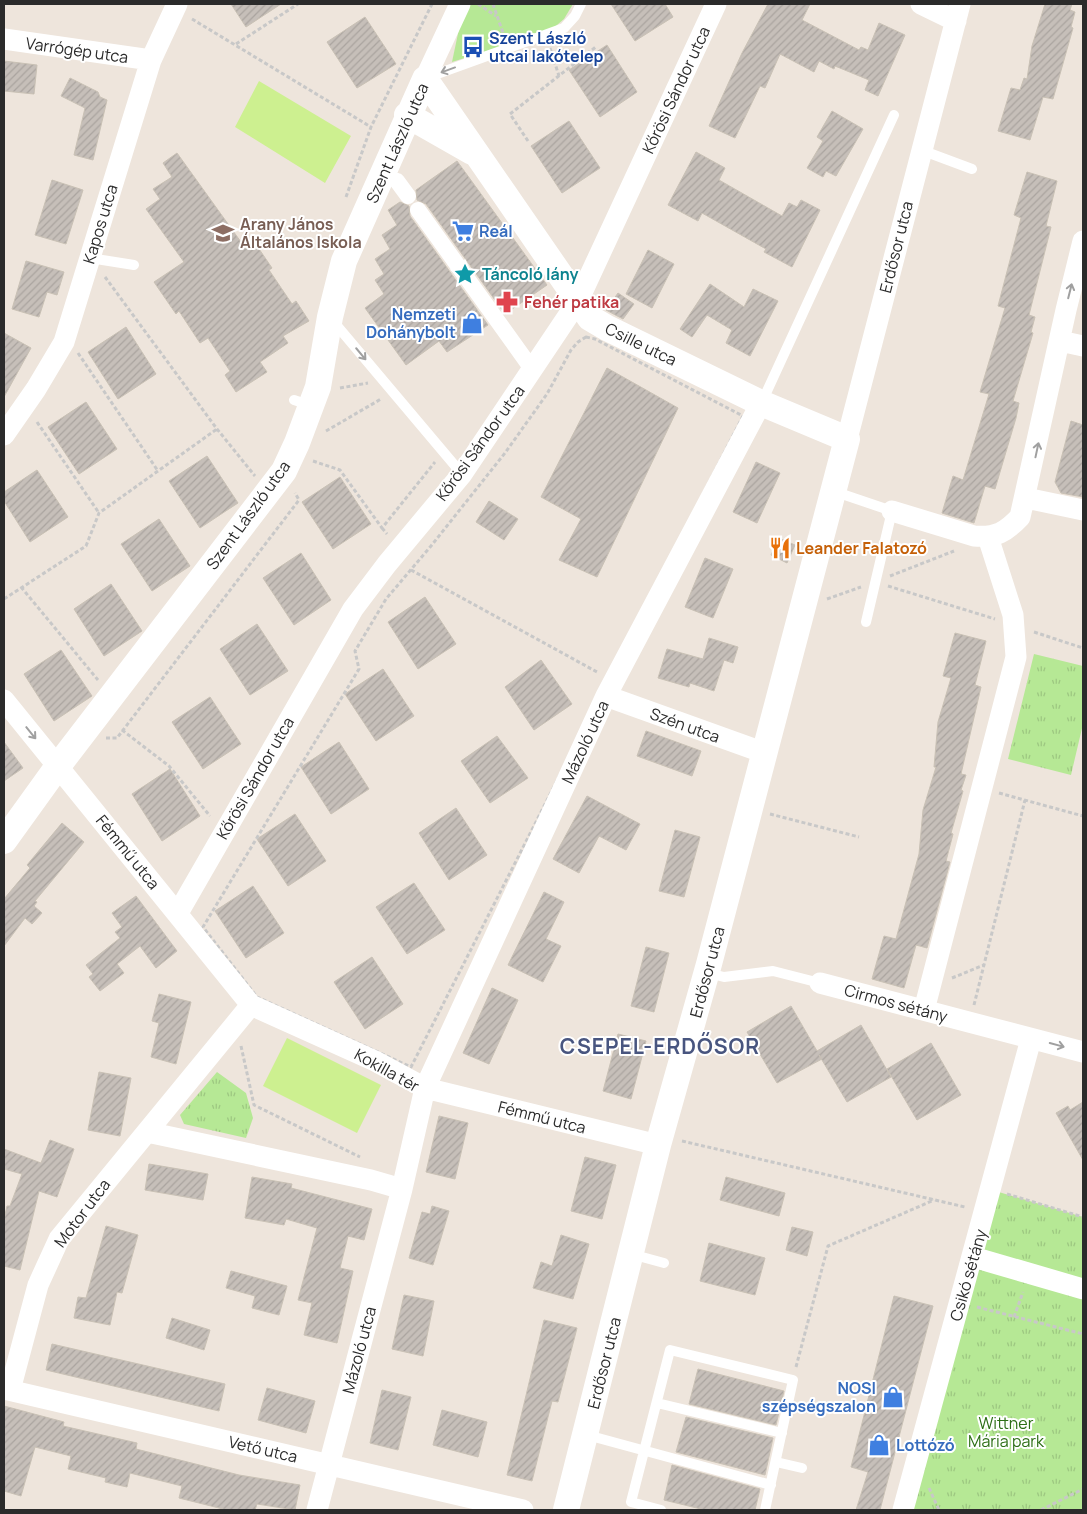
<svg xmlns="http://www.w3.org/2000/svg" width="1087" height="1514" viewBox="0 0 1087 1514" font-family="Manrope,sans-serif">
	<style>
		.grass { fill: #b6e895 }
		.park { fill: url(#park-tufts) }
		.pitch { fill: #cdf090 }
		.building { fill: url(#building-hatch); stroke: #c9c1b5 }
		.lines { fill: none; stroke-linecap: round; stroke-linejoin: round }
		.path { stroke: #c8c8c8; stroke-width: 3; stroke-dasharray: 4 2.5; stroke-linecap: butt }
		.service { stroke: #fff; stroke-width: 10 }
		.pedestrian { stroke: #fff; stroke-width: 16 }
		.minor { stroke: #fff; stroke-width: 21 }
		.tertiary { stroke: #fff; stroke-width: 26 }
		.oneway { stroke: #a0a0a0 }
		.labels { text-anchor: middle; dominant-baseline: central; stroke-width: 4; stroke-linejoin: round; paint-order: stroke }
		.transit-label { font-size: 16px; font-weight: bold; fill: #164399; stroke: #fff; text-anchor: start }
		.street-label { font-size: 16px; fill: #2b2b2b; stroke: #fff }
		.education-label { font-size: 16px; font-weight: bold; fill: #785e54; stroke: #fff; text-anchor: start }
		.shop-label { font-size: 16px; font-weight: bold; fill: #366cbe; stroke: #fff; text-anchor: start }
		.culture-label { font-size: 16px; font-weight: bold; fill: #0d838f; stroke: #fff; text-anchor: start }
		.health-label { font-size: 16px; font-weight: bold; fill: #be3a42; stroke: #fff; text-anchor: start }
		.food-label { font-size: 16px; font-weight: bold; fill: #c56008; stroke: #fff; text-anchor: start }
		.park-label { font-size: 16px; fill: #2c6e15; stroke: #fff }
		.district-label { font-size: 21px; font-weight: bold; letter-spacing: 1px; fill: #48557f; stroke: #fff }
	</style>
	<defs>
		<pattern id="park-tufts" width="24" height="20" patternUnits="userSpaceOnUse" patternTransform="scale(1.25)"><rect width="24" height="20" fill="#b6e895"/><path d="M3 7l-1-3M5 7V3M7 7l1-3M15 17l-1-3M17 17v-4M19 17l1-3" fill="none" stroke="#9dc781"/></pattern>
		<pattern id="building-hatch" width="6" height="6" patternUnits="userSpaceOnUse" patternTransform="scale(1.25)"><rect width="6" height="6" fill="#c6bfb9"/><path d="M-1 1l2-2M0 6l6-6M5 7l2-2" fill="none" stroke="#aaa49f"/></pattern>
	</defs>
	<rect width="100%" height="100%" fill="#eee5dc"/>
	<path class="grass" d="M469,4H573L564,19L550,31L452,62L460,24Z"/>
	<path class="park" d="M1034,654L1083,666V724L1071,775L1008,759Z
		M217,1072L246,1093L253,1118L246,1138L184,1124L180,1115Z
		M992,1190L1083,1217V1510H903Z"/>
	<path class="pitch" d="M259,81L351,136L325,183L235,127Z
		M287,1038L381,1085L357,1133L263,1086Z"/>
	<path class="building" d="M231,4H281L246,27Z
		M611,4H665L673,17L635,41Z
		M768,4H810L802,20L859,50L861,47L868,50L879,23L905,35L878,96L865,90L869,80L835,66L834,69L819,61L814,72L780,54L765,88L760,86L735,138L709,126L742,53Z
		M1045,4H1072L1070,10L1075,12L1071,27L1073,28L1053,99L1043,97L1030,140L998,131L1011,88L1020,90L1024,78L1027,79L1032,46Z
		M365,17L396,64L357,88L327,42Z
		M607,45L637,92L600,117L569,70Z
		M4,61L37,65L34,94L4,91Z
		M70,78L98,92L100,97L107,100L93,160L74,155L85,108L61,96Z
		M832,111L863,129L836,176L826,171L823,177L807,168L823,141L817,137Z
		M569,121L600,168L562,193L531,146Z
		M696,152L725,168L719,180L782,216L789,203L797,207L801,200L820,210L792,267L764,252L766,249L702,213L698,221L668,205Z
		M177,153L246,249L255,243L272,268L269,270L292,304L296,301L309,321L283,336L288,343L260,362L267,372L236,392L225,375L230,371L208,338L200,343L179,311L176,314L154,282L184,262L146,209L160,199L153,189L172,177L163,163Z
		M457,161L547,285L505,314L426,204L417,200L416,190Z
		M1027,172L1057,181L1046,226L1051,227L1029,315L1035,317L1031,332L1033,333L1013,401L1019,403L1016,418L995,489L985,486L974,523L942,513L953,476L963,480L989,394L980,392L1005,308L998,306L1021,218L1014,215Z
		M52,180L83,190L66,244L35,235Z
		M400,202L409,206L410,216L488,325L447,352L439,341L406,365L365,308L384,294L375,280L384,274L375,259L390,249L382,235L397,225L388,210Z
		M648,250L674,264L652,308L626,294Z
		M26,261L64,272L57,295L47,292L39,317L12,309Z
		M710,284L744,307L753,289L778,301L750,356L726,343L732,330L707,315L692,337L680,329Z
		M618,293L634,304L623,319L606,310Z
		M126,327L156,374L118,399L88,352Z
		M4,333L31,348L4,397Z
		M607,368L678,408L597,577L559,560L581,519L541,497Z
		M86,402L117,449L79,474L48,427Z
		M1071,421L1083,425V497L1061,493L1055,482Z
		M207,456L238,503L200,528L169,481Z
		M756,462L780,473L757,523L733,512Z
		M37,470L68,517L30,542L4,501V492Z
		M340,477L371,524L333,549L302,502Z
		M489,501L518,519L504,540L476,522Z
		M159,519L190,566L152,591L121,544Z
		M779,538L795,545L787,563L771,555Z
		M301,553L331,600L294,625L263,578Z
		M705,558L733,569L713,618L685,607Z
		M111,584L142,631L104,656L74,609Z
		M425,597L456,644L418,669L388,622Z
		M257,624L288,671L250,695L220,649Z
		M955,633L986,641L975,685L981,687L961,774L966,775L961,790L963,791L951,833L953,834L946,861L950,862L946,877L927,948L916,945L904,988L872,979L884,936L896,939L919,854L923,810L936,767H934L938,722L951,678L943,676Z
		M709,638L738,647L733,663L724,660L714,691L690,683L689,687L658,678L667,649L703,659Z
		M61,650L92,696L54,721L24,674Z
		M541,660L572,704L534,730L505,687Z
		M383,669L414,716L376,741L345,694Z
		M210,697L241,744L203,769L172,722Z
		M646,731L701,751L692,776L637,756Z
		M497,736L528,778L490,803L461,761Z
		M4,742L23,768L4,781Z
		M339,742L369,789L331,814L301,767Z
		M170,769L200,816L162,841L132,794Z
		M587,796L640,824L626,850L599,836L579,873L553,859Z
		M456,808L487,855L449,880L419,833Z
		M295,814L326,861L288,886L257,839Z
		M62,823L84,842L35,901L37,902L34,906L42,913L32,924L25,918L4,946V899L30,868L27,865Z
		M675,830L700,837L684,897L659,891Z
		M414,883L445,930L407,954L376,907Z
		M253,886L284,933L246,958L215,911Z
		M544,892L564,902L546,939L561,946L543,982L508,965Z
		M136,896L177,951L156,968L140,946L117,964L124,973L100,991L89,977L93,974L86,965L120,938L115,932L122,927L112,913Z
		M646,947L669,953L654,1012L631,1006Z
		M372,957L403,1004L365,1029L334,982Z
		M492,988L518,1000L489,1064L463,1053Z
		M159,994L191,1002L176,1064L151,1057L159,1023L152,1021Z
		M791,1006L817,1051L861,1025L891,1077L847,1102L819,1055L822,1059L777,1083L747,1032Z
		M618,1034L646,1041L631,1099L603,1091Z
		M931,1043L961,1095L917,1120L887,1069Z
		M99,1072L131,1078L120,1136L88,1130Z
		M1083,1102V1160L1056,1113L1068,1106L1070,1110Z
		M439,1116L468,1123L455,1179L426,1172Z
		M50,1140L74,1149L57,1197L39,1191L20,1270L4,1266V1219L7,1206H10L22,1174L4,1169V1149L41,1163Z
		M585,1157L616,1165L602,1219L571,1211Z
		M149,1164L208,1174L203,1200L145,1190Z
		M252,1177L292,1184L291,1188L372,1209L364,1240L348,1236L340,1268L353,1271L337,1343L304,1335L312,1303L298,1300L317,1228L286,1219L284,1225L245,1218Z
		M726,1177L785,1193L779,1216L720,1200Z
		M432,1206L449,1211L433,1265L409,1258L422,1212L430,1214Z
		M106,1226L138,1235L122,1293L117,1292L110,1325L74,1318L78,1297L86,1298Z
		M792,1227L813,1232L807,1256L786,1250Z
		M561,1235L589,1244L573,1299L533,1288L541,1262L552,1266Z
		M709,1243L765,1258L755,1295L700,1281Z
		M231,1271L287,1286L279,1315L252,1308L255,1296L226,1288Z
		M404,1295L434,1301L423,1356L392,1349Z
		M894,1296L933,1306L880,1510H856L868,1472L851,1467Z
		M172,1318L210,1330L204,1350L166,1338Z
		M544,1320L577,1328L558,1402L552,1401L532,1481L507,1475Z
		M52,1344L225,1384L219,1411L46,1370Z
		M698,1369L784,1391L776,1425L689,1404Z
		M267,1388L315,1401L306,1433L258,1420Z
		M382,1390L411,1397L398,1450L370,1443Z
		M4,1406L64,1422L63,1426L137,1443L136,1449L239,1475L300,1485L295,1510L257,1504L255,1510H227L179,1498L182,1486L130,1473L127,1487L105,1482L106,1478L68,1469L71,1456L35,1447L21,1496L4,1491Z
		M442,1410L487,1422L478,1457L433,1445Z
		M686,1417L773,1438L765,1475L676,1452Z
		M672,1465L760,1489L755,1510H705L664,1500Z"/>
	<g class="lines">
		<path class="path" d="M478,4L496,16
			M493,4L504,36
			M192,19L371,127
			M236,44L298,4
			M550,48L559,76
			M528,141L510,114L597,46
			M346,197L371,127L432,4
			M105,277L217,429L255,476
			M586,337L595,339L743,416L411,1067L257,997L203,927L359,669L355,651L386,599L431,546L505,453L547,394L571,350L578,342Z
			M78,353L158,471
			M340,388L368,383
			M37,422L99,513
			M326,431L381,399
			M313,461L340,470L382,528L435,462
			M382,528L387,534
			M411,570L597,672
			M890,576L954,551
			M888,586L995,619
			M21,587L98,680
			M4,599L86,546L99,513L217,429
			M827,599L861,587
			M1034,632L1083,648
			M122,730L169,766L210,816
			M106,738H117L299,500L295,493
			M999,793L1083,816
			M770,814L859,837
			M952,978L984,965
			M974,1005L1025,800
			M241,1046L254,1105L360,1157
			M682,1141L965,1207
			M1007,1194L1083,1217
			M977,1307L1083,1334
			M1014,1317L1023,1292
			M796,1367L828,1246L934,1200
			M929,1488L939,1510
			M1041,1510L1083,1489"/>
		<path class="service" d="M426,78L564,28L575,16L581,4
			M921,150L972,169
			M90,258L134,265
			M333,321L462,474
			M294,400L312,406
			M762,402L894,115
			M833,491L892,511L866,622
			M708,973L724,977L773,971L820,983
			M631,1254L664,1263
			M657,1403L782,1433
			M587,1435L771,1485
			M776,1462L802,1468
			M661,1510L631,1502L670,1350L793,1380L765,1510"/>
		<path class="pedestrian" d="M397,181L408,196
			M418,210L532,369"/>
		<path class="minor" d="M921,4L956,21
			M4,39L151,60
			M425,79L460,4
			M1060,341L1083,346
			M4,435L36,389L64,342L151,60L177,4
			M847,439L960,4
			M1026,498L1083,510
			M892,511L974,536C996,538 1006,532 1020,517L1066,310L1083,241
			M606,696L765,753
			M4,700L251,1005L375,1061L425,1088L658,1145
			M178,913L353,609L387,564L462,474L578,301L716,4
			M820,983L1083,1052
			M924,1010L1016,657L1013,615L988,537
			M147,1132L371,1180L402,1189
			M973,1257L1083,1289
			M4,1389L523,1510
			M10,1390L38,1285L59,1239L251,1005
			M317,1510L402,1189L425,1088L606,696L761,403
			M903,1510L1031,1039"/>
		<path class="tertiary" d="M407,115L472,152
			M4,841L58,766L284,471L297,443L318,387L330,317L344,261L425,79L590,318L607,328L761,403L847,439L709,964L658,1145L566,1510"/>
	</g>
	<defs><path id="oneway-shaft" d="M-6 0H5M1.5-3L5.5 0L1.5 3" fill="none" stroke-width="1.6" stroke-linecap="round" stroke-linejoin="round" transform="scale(1.25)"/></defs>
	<g class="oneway">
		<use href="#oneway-shaft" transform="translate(448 70) rotate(160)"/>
		<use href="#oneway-shaft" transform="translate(1070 291) rotate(-76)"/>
		<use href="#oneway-shaft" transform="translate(361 354) rotate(50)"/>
		<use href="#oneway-shaft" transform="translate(1037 450) rotate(-78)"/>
		<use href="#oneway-shaft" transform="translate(31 733) rotate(51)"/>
		<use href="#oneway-shaft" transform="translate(1057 1045) rotate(15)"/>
	</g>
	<defs>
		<g id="bus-bare" transform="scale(1.725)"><path d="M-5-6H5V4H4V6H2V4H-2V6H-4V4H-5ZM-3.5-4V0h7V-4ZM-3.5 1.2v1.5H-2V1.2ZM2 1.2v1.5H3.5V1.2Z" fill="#1a4fb4" stroke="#fff" stroke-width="2.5" paint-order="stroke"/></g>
		<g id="supermarket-bare" transform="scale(1.725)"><path d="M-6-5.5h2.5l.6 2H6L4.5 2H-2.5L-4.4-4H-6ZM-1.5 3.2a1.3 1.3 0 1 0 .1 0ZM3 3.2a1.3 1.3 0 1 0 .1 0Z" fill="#3f7fe0" stroke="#fff" stroke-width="2.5" paint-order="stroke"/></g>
		<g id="school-bare" transform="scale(1.725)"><path d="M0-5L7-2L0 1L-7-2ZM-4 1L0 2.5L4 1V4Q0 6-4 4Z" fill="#8d6e63" stroke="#fff" stroke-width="2.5" paint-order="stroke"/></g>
		<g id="sight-bare" transform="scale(1.725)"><path d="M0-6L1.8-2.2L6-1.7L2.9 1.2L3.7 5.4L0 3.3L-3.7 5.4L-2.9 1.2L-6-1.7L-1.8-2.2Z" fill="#0f9aa8" stroke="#fff" stroke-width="2.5" paint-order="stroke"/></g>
		<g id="pharmacy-bare" transform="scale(1.725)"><path d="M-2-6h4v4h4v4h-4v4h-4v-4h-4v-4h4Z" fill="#e0444e" stroke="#fff" stroke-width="2.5" paint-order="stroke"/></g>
		<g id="shop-bare" transform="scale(1.725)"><path d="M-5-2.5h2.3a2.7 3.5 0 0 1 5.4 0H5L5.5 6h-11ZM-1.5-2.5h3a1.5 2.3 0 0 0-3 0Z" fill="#3f7fe0" stroke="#fff" stroke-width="2.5" paint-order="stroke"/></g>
		<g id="restaurant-bare" transform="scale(1.725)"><path d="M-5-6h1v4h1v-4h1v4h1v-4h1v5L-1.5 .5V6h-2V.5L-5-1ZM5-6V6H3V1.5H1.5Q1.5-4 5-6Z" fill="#e8710a" stroke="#fff" stroke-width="2.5" paint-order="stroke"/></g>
	</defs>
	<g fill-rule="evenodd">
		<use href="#bus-bare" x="473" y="47"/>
		<use href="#supermarket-bare" x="463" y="231"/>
		<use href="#school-bare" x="223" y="233"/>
		<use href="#sight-bare" x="465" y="274"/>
		<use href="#pharmacy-bare" x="507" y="302"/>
		<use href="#shop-bare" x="472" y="323"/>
		<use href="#restaurant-bare" x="780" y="548"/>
		<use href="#shop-bare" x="893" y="1397"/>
		<use href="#shop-bare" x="879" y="1445"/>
	</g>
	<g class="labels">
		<g class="transit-label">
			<text x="489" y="38">Szent László<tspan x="489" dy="18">utcai lakótelep</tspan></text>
		</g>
		<g class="street-label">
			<text transform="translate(77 50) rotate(8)">Varrógép utca</text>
			<text transform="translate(676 90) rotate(-65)">Kőrösi Sándor utca</text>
			<text transform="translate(397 143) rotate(-66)">Szent László utca</text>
			<text transform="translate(100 224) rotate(-73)">Kapos utca</text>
			<text transform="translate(896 247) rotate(-76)">Erdősor utca</text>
			<text transform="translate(641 344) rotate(26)">Csille utca</text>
			<text transform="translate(480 443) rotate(-54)">Kőrösi Sándor utca</text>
			<text transform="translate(248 515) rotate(-54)">Szent László utca</text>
			<text transform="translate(685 725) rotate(20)">Szén utca</text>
			<text transform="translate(585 742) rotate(-65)">Mázoló utca</text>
			<text transform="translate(255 778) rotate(-60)">Kőrösi Sándor utca</text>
			<text transform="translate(128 852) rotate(51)">Fémmű utca</text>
			<text transform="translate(707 972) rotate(-75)">Erdősor utca</text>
			<text transform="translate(896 1003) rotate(15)">Cirmos sétány</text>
			<text transform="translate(387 1070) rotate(29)">Kokilla tér</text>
			<text transform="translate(542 1117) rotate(14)">Fémmű utca</text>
			<text transform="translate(82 1213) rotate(-53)">Motor utca</text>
			<text transform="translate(968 1275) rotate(-74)">Csikó sétány</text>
			<text transform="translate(359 1350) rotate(-75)">Mázoló utca</text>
			<text transform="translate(604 1363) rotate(-76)">Erdősor utca</text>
			<text transform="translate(263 1449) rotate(13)">Vető utca</text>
		</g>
		<g class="education-label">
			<text x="240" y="224">Arany János<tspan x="240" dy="18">Általános Iskola</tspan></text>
		</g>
		<g class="shop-label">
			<text x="479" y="231">Reál</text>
			<text x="456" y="314" text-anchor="end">Nemzeti<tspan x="456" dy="18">Dohánybolt</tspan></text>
			<text x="876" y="1388" text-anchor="end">NOSI<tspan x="876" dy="18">szépségszalon</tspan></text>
			<text x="896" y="1445">Lottózó</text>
		</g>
		<g class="culture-label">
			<text x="482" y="274">Táncoló lány</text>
		</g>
		<g class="health-label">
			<text x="524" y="302">Fehér patika</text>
		</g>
		<g class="food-label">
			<text x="796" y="548">Leander Falatozó</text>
		</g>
		<g class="park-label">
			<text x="1006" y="1423">Wittner<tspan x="1006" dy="18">Mária park</tspan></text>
		</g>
		<g class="district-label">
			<text x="660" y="1046">CSEPEL-ERDŐSOR</text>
		</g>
	</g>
	<rect width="1087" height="1514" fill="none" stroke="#2b2b2b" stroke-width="10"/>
</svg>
